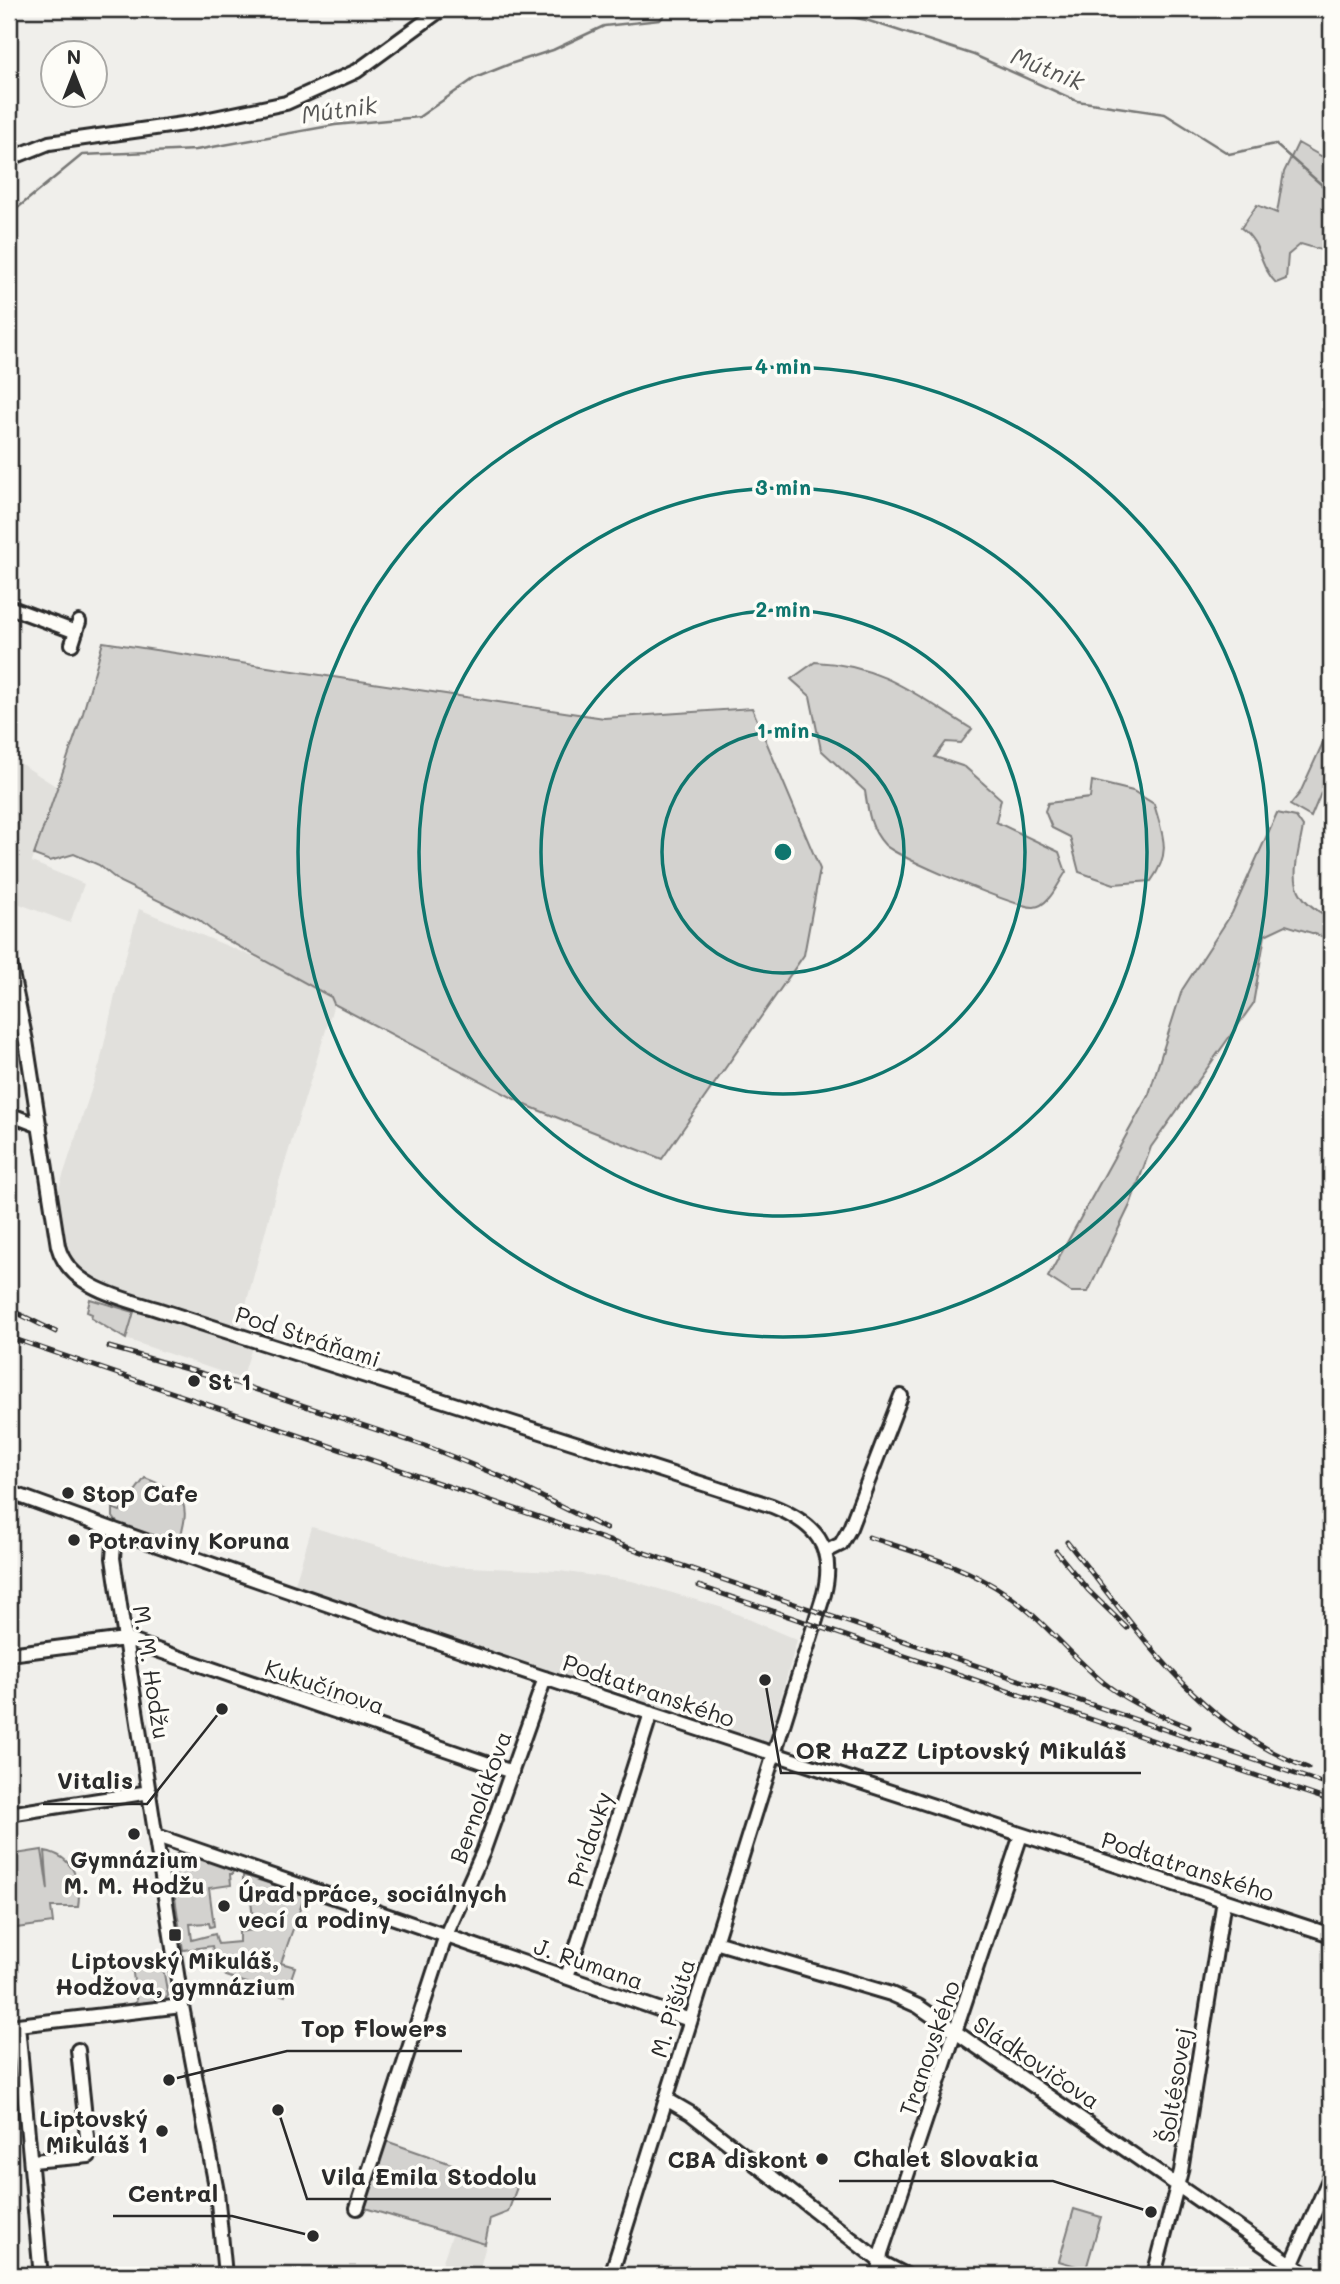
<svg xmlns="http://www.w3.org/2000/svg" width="1340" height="2284" viewBox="0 0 1340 2284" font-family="Mali,sans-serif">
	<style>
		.built { fill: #e1e0dc }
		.green { fill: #d3d2cf; stroke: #7f7e7d; stroke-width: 2 }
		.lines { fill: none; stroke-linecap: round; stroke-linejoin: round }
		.stream { stroke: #777775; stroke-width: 2.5 }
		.minor-casing { stroke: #2b2b2b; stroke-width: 18 }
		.minor { stroke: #fdfcf7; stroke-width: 12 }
		.rail-casing { stroke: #2b2b2b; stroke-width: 5 }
		.rail { stroke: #fdfcf7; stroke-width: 2.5; stroke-dasharray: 8; stroke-linecap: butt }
		.ring { fill: none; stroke: #0f766e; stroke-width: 3.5 }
		.poi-dot { fill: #2b2b2b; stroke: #fdfcf7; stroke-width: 2.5 }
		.labels { text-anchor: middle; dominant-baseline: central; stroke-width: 7; stroke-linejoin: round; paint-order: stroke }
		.street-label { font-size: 23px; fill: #2b2b2b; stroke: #fdfcf7 }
		.poi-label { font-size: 23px; font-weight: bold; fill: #2b2b2b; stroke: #fdfcf7; text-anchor: start }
		.water-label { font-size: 24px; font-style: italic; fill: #575756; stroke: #fdfcf7 }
		.centre { fill: #0f766e; stroke: #fdfcf7; stroke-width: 3.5 }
		.ring-label { font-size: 21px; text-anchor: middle; font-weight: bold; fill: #0f766e; stroke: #fdfcf7; stroke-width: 7; stroke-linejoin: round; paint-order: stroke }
		.leader { fill: none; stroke: #2b2b2b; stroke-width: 2.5 }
		.callout-dot { fill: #2b2b2b; stroke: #fdfcf7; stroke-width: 2.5 }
		.callout-label { font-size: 24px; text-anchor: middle; font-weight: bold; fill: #2b2b2b; stroke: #fdfcf7; stroke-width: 7; stroke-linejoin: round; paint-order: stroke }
	</style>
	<rect width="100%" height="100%" fill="#f0efeb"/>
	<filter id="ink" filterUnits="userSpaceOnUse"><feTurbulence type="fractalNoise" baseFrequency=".0143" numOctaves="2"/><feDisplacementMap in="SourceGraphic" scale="14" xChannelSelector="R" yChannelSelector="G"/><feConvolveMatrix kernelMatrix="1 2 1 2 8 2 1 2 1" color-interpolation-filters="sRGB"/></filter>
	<g filter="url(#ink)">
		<path class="built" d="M9,756L57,787L32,862L84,884L70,923L9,900Z
			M139,909L266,962L331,998L334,1004L275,1195L239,1331L114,1287L72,1264L63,1243L56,1197L100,1063L116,990Z
			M136,1312L252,1347L242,1379L126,1339Z
			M312,1527L444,1566L559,1571L632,1581L723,1608L797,1640L767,1748L294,1587Z
			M452,2235L486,2245L478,2275H438Z"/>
		<path class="green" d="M1298,143L1321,156H1331V253L1301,244L1288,255L1286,279L1276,283C1259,266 1262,243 1241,228L1257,205L1277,213L1284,172Z
			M103,642L604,718L752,708L820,869L804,955L662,1159L528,1106L334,1004L331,997L216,934L199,920L120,882L99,865L74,854L50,861L34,855L83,713Z
			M815,662C882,665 916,695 972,729L961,743L946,742L935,757L965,767L1001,799L996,822L1059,852L1066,872C1058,883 1049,906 1034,907C1017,908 897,857 885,845C870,829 868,811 865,791L821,750L810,696L791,679Z
			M1331,725V769L1311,817L1290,805L1300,793Z
			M1092,781L1133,791L1154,804C1163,836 1172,852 1151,881L1114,884L1079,872L1070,837L1052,828L1045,811L1048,803L1090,798Z
			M1277,813L1296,817L1303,827C1295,872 1283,895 1331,918V939L1286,925L1265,935L1253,1004L1151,1147L1130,1205L1088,1292H1071L1048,1277L1149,1094L1182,990L1232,913Z
			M90,1299L134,1312L126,1339L91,1318L92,1314L87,1312Z
			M145,1478C188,1495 191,1503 178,1546L119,1525L113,1517V1508L120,1511Z
			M42,1850L48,1890L45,1851C73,1856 82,1881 78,1907H51L53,1923L9,1929V1855Z
			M180,1852L232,1869L233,1874H230L231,1885L209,1888L214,1926L210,1927L209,1923L190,1924L192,1940L215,1934L218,1944L239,1942V1932L254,1930L250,1889L243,1885V1875L305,1895L281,1963L295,1967L285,1996L226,1976L216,1965L212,1946L183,1950L170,1865L173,1856Z
			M155,1961L156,1969L163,1968L168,1996L160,2004L137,2006L132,1965Z
			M386,2141L517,2187L508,2212L490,2219L485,2244L365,2208Z
			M1074,2209L1101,2217L1086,2269L1059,2261Z"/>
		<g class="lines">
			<path class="stream" d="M813,9L866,20L974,55L1077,101L1165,114L1229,154L1275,144L1331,193
				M9,215L82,155L196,150L335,125L419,117L475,78L510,64L553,50L604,26L660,20L669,9"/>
			<g class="minor-casing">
				<path id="minor" d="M9,159L49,143L190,123L286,103L357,71L442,9
					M9,607L76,632
					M72,644L79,622
					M9,959L26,1041L58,1246C69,1289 126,1299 163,1311L772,1506C815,1523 836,1546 824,1594L611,2275
					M9,1114L40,1126
					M9,1492C446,1651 889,1791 1331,1935
					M115,1532L113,1558L125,1639L182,2006L217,2192L225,2275
					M825,1552L841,1544L850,1528L901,1396
					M9,1654L125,1639L512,1772
					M9,1814L150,1792
					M157,1836L690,2020
					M715,1942L891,1994L918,2006L1307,2275
					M567,1977L651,1713
					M18,2025L40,2266
					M9,2026L182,2006
					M666,2099L690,2113L881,2262L906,2275
					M32,2161L89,2156L78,2050
					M357,2208L446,1935L483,1852L545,1678
					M879,2275L881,2253L1021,1835
					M1154,2275L1181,2171L1224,1900
					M1287,2275L1331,2175"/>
			</g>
			<use href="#minor" class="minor"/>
			<g class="rail-casing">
				<path id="rail" d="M9,1309L56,1332
					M9,1337L1331,1786
					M109,1347L236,1383L431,1448L502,1477L606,1529
					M869,1537C917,1553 966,1566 1008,1595C1045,1621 1072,1658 1108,1686C1132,1704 1161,1716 1189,1727
					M1067,1542C1139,1630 1197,1726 1308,1768
					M1056,1551L1088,1590L1127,1628
					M699,1586L1331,1801"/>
			</g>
			<use href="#rail" class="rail"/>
		</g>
	</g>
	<g class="ring">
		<circle cx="783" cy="852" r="121"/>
		<circle cx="783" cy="852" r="242"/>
		<circle cx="783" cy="852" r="364"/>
		<circle cx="783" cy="852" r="485"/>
	</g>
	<g class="poi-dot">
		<circle cx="194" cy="1381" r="7"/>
		<circle cx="68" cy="1493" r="7"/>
		<circle cx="74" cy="1540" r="7"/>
		<circle cx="134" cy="1834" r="7"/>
		<circle cx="224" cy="1906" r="7"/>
		<rect x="168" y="1928" width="14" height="14" rx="3.5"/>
		<circle cx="162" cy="2131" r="7"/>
		<circle cx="822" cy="2159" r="7"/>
	</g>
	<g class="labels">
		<g class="street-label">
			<text transform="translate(308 1336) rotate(18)">Pod Stráňami</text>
			<text transform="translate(152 1672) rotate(81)">M. M. Hodžu</text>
			<text transform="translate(325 1686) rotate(19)">Kukučínova</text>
			<text transform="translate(649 1690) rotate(19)">Podtatranského</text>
			<text transform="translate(480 1797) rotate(-70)">Bernolákova</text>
			<text transform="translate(589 1839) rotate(-72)">Prídavky</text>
			<text transform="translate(1188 1866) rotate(18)">Podtatranského</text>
			<text transform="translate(589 1963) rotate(19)">J. Rumana</text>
			<text transform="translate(672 2008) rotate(-73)">M. Pišúta</text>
			<text transform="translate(929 2048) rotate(-71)">Tranovského</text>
			<text transform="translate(1037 2062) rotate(34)">Sládkovičova</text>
			<text transform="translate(1174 2085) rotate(-81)">Šoltésovej</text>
		</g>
		<g class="poi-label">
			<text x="208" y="1381">St 1</text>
			<text x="82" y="1493">Stop Cafe</text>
			<text x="88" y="1540">Potraviny Koruna</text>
			<text x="134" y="1859" text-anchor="middle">Gymnázium<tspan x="134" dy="26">M. M. Hodžu</tspan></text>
			<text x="238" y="1893">Úrad práce, sociálnych<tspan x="238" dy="26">vecí a rodiny</tspan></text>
			<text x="175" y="1960" text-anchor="middle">Liptovský Mikuláš,<tspan x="175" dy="26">Hodžova, gymnázium</tspan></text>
			<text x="148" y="2118" text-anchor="end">Liptovský<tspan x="148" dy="26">Mikuláš 1</tspan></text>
			<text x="808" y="2159" text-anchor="end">CBA diskont</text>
		</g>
		<g class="water-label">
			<text transform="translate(1048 68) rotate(22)">Mútnik</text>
			<text transform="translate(339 109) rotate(-8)">Mútnik</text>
		</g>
	</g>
	<circle cx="783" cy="852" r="10" class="centre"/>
	<g class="ring-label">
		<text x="783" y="374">4 min</text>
		<text x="783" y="495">3 min</text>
		<text x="783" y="617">2 min</text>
		<text x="783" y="738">1 min</text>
	</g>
	<path class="leader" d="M765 1680L781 1773H1141M222 1709L147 1804H43M169 2080L287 2051H462M1151 2212L1053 2181H839M278 2110L307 2199H551M313 2236L232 2216H113"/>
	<g class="callout-dot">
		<circle cx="765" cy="1680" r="7"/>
		<circle cx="222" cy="1709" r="7"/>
		<circle cx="169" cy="2080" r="7"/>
		<circle cx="1151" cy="2212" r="7"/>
		<circle cx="278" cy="2110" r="7"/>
		<circle cx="313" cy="2236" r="7"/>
	</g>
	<g class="callout-label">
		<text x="961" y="1759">OR HaZZ Liptovský Mikuláš</text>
		<text x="95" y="1789">Vitalis</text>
		<text x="374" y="2037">Top Flowers</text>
		<text x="946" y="2167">Chalet Slovakia</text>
		<text x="429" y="2185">Vila Emila Stodolu</text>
		<text x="173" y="2202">Central</text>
	</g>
	<rect width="1340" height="2284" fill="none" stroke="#fdfcf7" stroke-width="35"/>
	<rect x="18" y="18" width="1305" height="2249" fill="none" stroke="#2b2b2b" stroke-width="2.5" filter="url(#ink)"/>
	<g transform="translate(74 74)"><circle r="33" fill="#fdfcf7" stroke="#a9a8a5" stroke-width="2"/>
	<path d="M0-5L12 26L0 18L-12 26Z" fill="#2b2b2b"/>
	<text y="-10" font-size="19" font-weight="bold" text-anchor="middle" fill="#2b2b2b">N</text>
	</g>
</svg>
